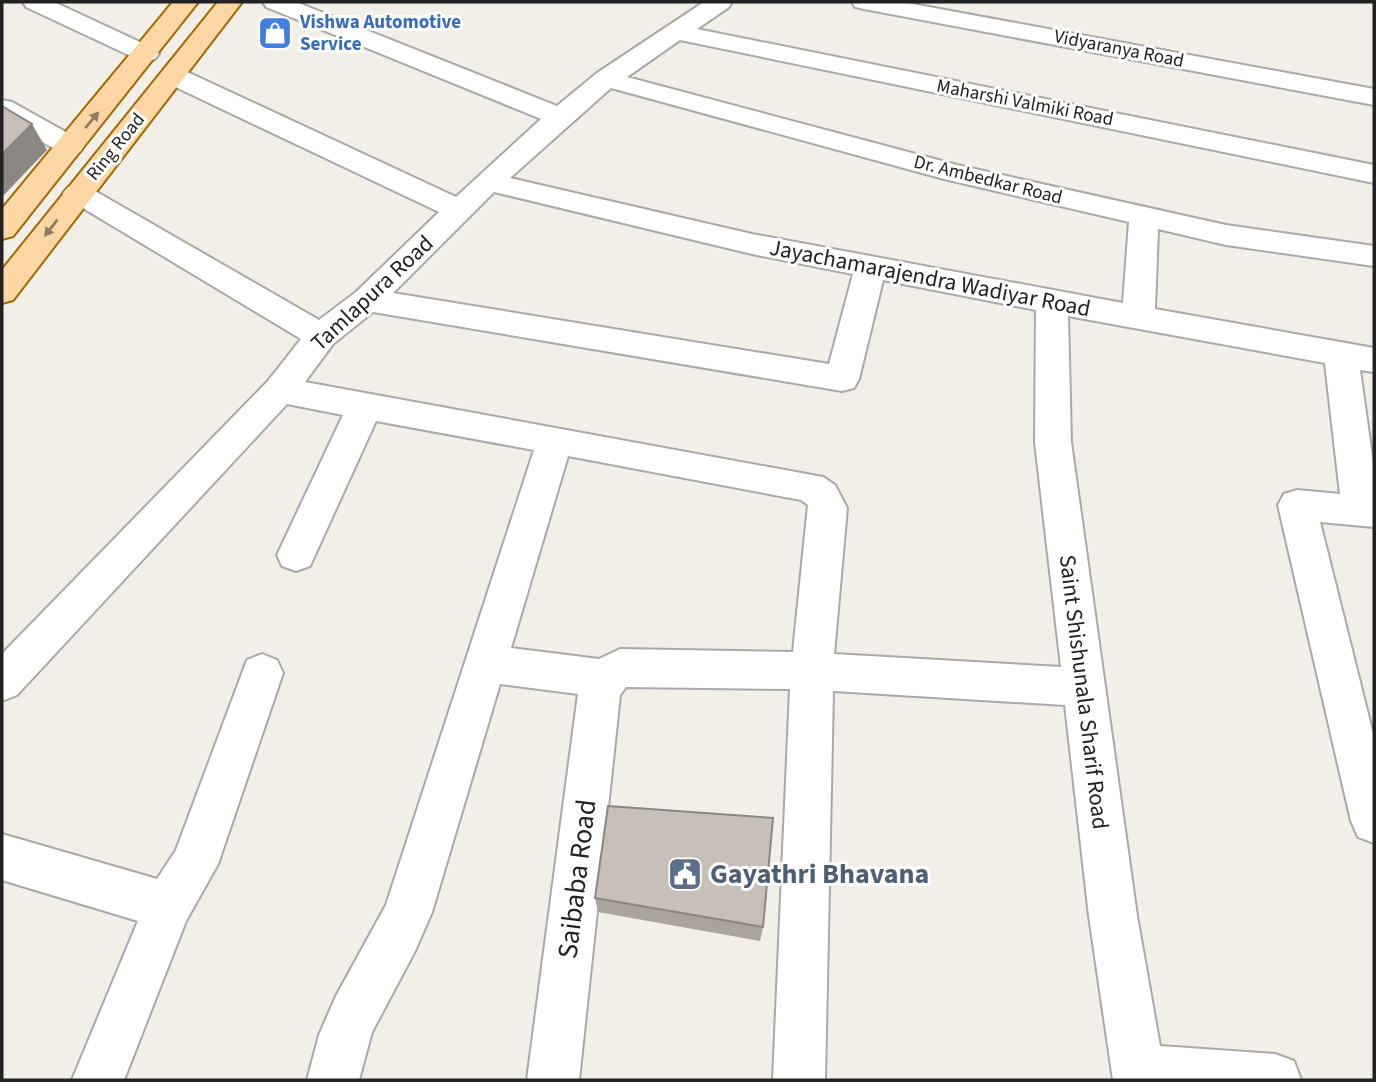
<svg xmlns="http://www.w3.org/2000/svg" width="1376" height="1082" viewBox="0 0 1376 1082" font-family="'Source Sans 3',sans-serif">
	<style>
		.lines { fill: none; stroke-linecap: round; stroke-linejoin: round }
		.minor-casing { stroke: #a9a9a9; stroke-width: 4 }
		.major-casing { stroke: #a06b00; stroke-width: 4 }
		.minor { fill: #fff; fill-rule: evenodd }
		.major { fill: #fcd6a4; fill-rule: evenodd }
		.wall { fill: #aba49e }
		.shaded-wall { fill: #8b8681 }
		.building { fill: #c7bfb8; stroke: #8b8681; stroke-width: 2 }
		.oneway { fill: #8f7c63 }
		.labels { text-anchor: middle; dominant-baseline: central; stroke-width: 6; stroke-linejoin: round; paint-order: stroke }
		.far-shop-label { font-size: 19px; font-weight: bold; fill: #366cbe; stroke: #fff; text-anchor: start }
		.far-street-label { font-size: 19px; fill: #222; stroke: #fff }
		.street-label { font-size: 23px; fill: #222; stroke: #fff }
		.near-service-label { font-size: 28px; font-weight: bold; fill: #4e5e75; stroke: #fff; text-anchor: start }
		.near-street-label { font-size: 28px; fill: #222; stroke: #fff }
	</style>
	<rect width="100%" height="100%" fill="#f2efe9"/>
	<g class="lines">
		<g class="minor-casing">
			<path id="minor" d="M23,2H54L155,49L159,54L155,59L146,62L137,59L26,7Z
				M263,2H296L557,106L597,73L704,2H732L729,7L697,29L1374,165V183L680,40L627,77L957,165L1226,225L1374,246V266L1226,245L1158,229L1155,309L1374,348V372L1360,370L1374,470V527L1320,522L1374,738V843L1358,837L1351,821L1278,505L1284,494L1297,490L1340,494L1325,363L1068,316L1071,442L1137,916L1160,1046L1275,1054L1294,1061L1301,1080H1113L1089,916L1065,705L833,691L825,1080H773L790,689L626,687L620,695L579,1080H527L578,694L500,684L432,912L415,951L372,1032L359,1080H307L319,1035L336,996L386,905L534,450L376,421L310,566L296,571L282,566L277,555L343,415L287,404L17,695L2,701V654L268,381L301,339L68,199L63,193L68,187L78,184L88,187L319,320L356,292L439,212L165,82L161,76L165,70L174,68L183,70L456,197L541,119L266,7ZM611,88L944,179L1129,222L1123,303L752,234L510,178ZM494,192L752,254L853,274L829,364L393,293ZM883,280L1036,310L1035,442L1061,667L834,654L847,508L835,485L823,477L305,382L333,344L373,312L842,391L854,388L859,379ZM568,456L801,500L808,505L793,652L620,649L599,659L511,648Z
				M852,2H902L1374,89V105L864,9L855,7Z
				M2,100L12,102L80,140L84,146L80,152L70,154L60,152L2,119Z
				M262,654L277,660L283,673L218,864L186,921L124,1080H72L138,921L2,880V834L157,879L176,850L247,660Z"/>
		</g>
		<g class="major-casing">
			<path id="major" d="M173,2H198L13,236L2,239V209Z
				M218,2H242L13,300L2,303V270Z"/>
		</g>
		<use href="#minor" class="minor"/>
		<use href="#major" class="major"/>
	</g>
	<path class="wall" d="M595,898L763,927L760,941L598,912Z"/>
	<path class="shaded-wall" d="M32,124L47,150L2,197V154Z"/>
	<path class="building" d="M2,106L32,124L2,154Z
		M608,806L773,818L763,927L595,898Z"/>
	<defs><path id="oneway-solid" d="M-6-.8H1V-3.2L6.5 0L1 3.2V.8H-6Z" transform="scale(1.75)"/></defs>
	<g class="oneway">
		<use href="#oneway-solid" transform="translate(92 120) rotate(-50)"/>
		<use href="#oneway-solid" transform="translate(51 228) rotate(128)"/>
	</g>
	<defs>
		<g id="shop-square" transform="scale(1.75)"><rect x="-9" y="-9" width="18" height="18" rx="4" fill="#3f7fe0" stroke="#fff"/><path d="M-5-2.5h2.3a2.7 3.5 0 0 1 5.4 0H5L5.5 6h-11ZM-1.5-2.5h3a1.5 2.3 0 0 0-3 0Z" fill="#fff"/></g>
		<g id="civic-square" transform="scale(1.75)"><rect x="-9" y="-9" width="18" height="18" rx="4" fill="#5c6f8a" stroke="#fff"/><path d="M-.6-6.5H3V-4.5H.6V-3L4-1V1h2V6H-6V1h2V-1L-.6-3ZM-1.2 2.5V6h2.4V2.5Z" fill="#fff"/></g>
	</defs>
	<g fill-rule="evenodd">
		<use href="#shop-square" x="275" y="33"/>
		<use href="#civic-square" x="685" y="874"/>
	</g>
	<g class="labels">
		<g class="far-shop-label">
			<text x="300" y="22">Vishwa Automotive<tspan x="300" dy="22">Service</tspan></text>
		</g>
		<g class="far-street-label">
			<text transform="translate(1119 49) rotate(11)">Vidyaranya Road</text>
			<text transform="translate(1025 103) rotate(11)">Maharshi Valmiki Road</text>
			<text transform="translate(116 147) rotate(-51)">Ring Road</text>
			<text transform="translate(988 180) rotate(14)">Dr. Ambedkar Road</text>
		</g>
		<g class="street-label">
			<text transform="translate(930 278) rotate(11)">Jayachamarajendra Wadiyar Road</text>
			<text transform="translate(372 293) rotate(-43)">Tamlapura Road</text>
			<text transform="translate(1084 692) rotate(83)">Saint Shishunala Sharif Road</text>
		</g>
		<g class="near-service-label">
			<text x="710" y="874">Gayathri Bhavana</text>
		</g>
		<g class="near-street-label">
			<text transform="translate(577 879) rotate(-83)">Saibaba Road</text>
		</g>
	</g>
	<rect width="1376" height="1082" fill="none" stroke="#222222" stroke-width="7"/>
</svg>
